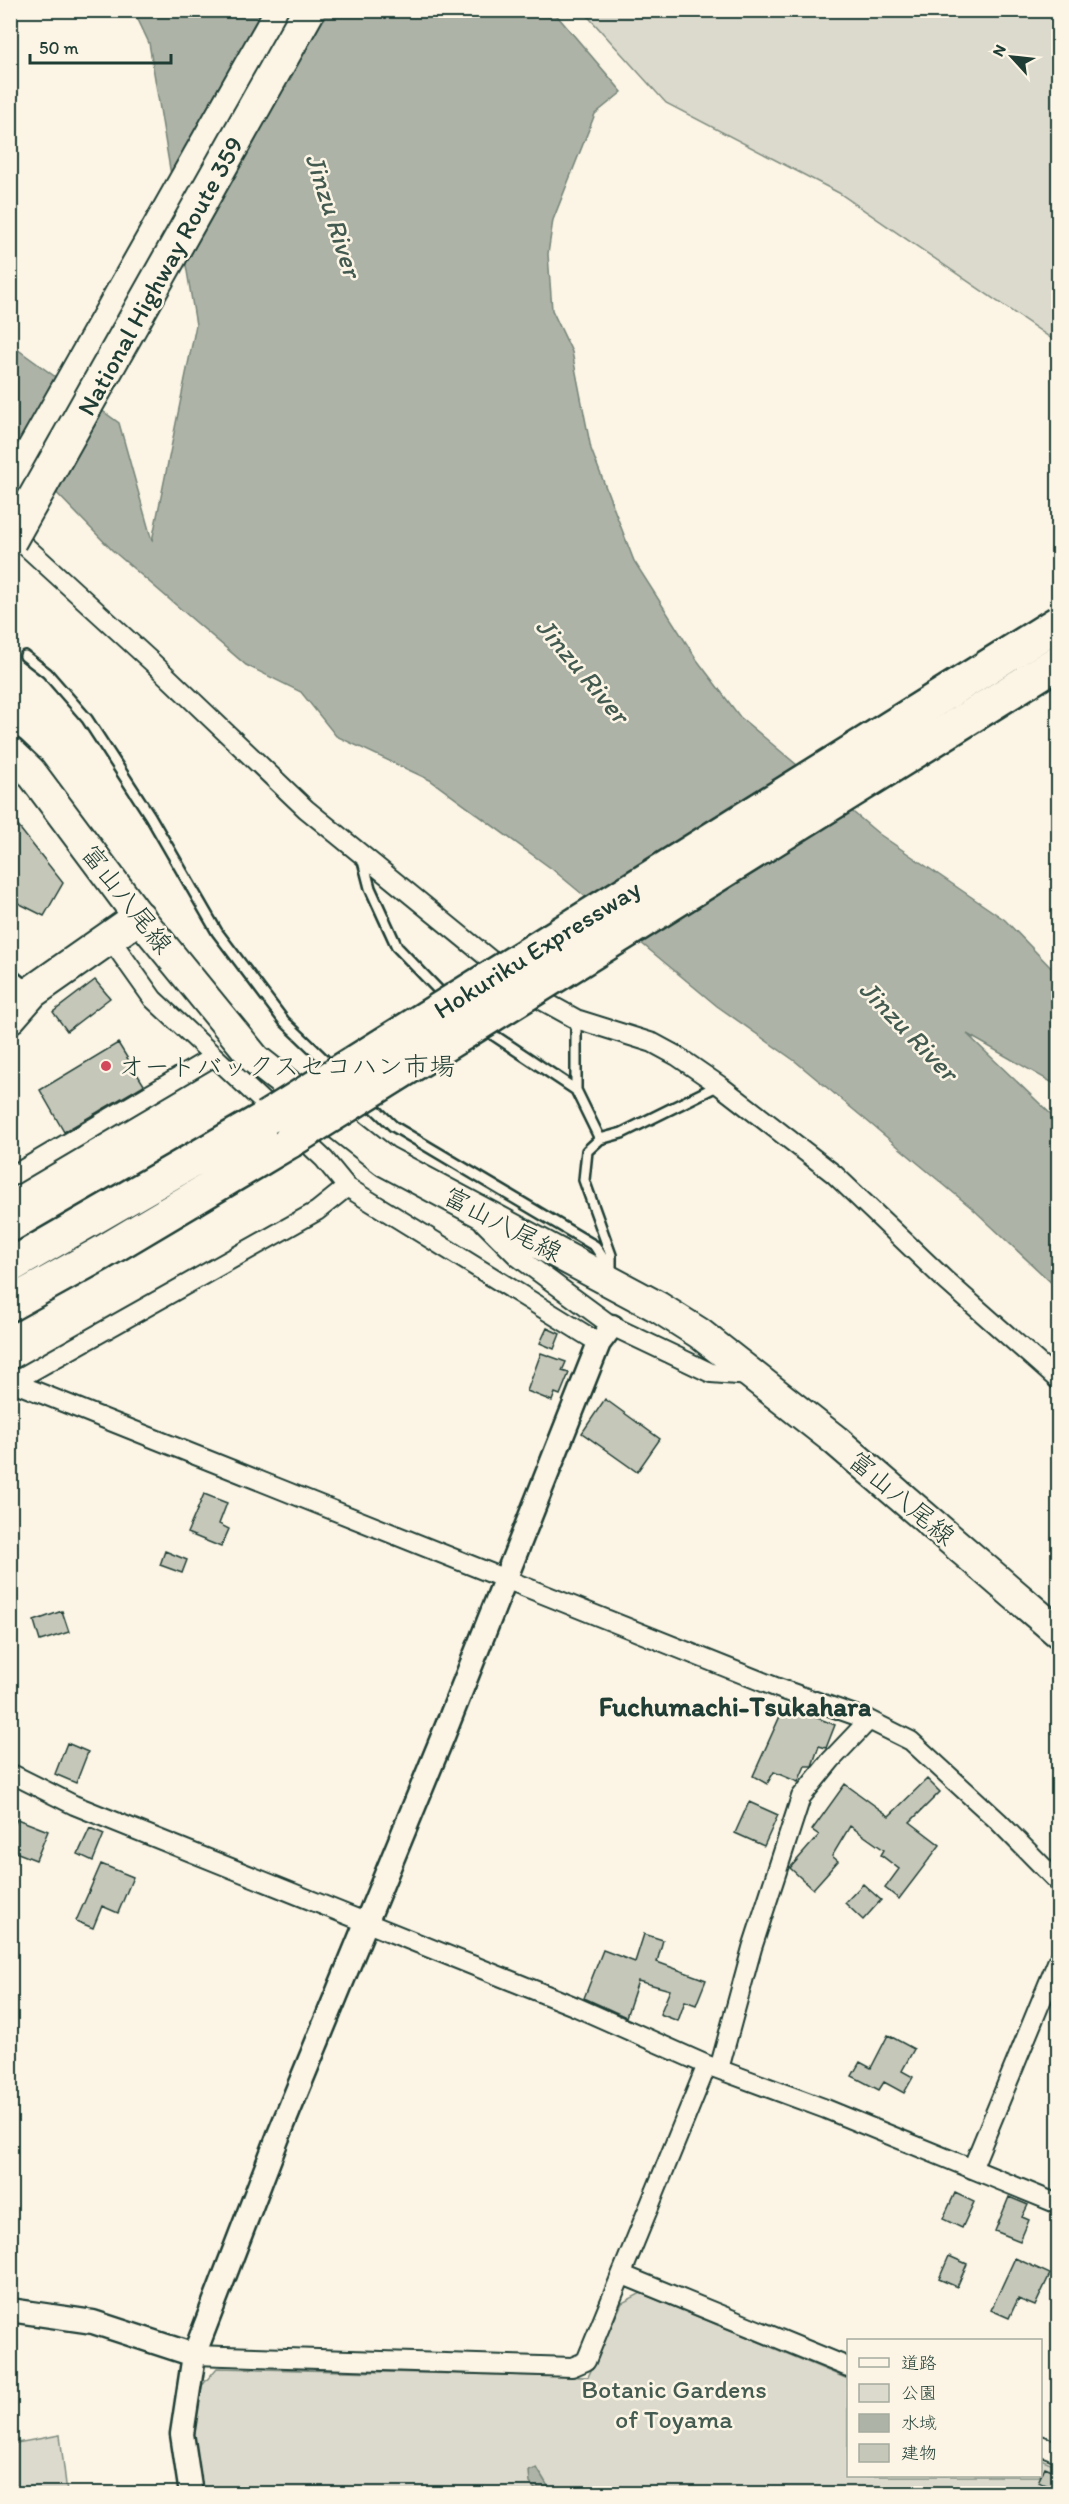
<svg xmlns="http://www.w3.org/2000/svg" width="1069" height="2504" viewBox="0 0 1069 2504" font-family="Itim,'Klee One',sans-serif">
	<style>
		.green { fill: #dcdacc; stroke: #7e8c80; stroke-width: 1.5 }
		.water { fill: #aeb3a7; stroke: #758479; stroke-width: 1.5 }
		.building { fill: #c5c7b9; stroke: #1f3d34; stroke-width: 1.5 }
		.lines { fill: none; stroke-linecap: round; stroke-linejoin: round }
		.service-casing { stroke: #1f3d34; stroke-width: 14 }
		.minor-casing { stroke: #1f3d34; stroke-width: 22 }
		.tertiary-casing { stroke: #1f3d34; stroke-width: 27 }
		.primary-casing { stroke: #1f3d34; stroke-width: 34 }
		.trunk-casing { stroke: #1f3d34; stroke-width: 36 }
		.motorway-casing { stroke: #1f3d34; stroke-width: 38 }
		.service { stroke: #fcf5e5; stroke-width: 9 }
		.minor { stroke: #fcf5e5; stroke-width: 18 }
		.tertiary { stroke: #fcf5e5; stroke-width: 22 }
		.primary { stroke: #fcf5e5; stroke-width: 30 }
		.trunk { stroke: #fcf5e5; stroke-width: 32 }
		.motorway { stroke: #fcf5e5; stroke-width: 33 }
		.trunk-bridge-casing { stroke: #1f3d34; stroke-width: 36; stroke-linecap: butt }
		.motorway-bridge-casing { stroke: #1f3d34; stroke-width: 38; stroke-linecap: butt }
		.trunk-bridge { stroke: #fcf5e5; stroke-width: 32 }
		.motorway-bridge { stroke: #fcf5e5; stroke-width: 33 }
		.poi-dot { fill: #d1495b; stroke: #fcf5e5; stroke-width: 2 }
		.labels { text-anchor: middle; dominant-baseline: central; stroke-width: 5; stroke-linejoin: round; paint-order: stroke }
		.street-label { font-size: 26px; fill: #1f3d34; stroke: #fcf5e5 }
		.poi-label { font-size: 26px; fill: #1f3d34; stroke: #fcf5e5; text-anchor: start }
		.park-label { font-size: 26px; fill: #455c52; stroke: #fcf5e5 }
		.water-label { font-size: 27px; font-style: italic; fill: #435a51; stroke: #fcf5e5 }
		.neighbourhood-label { font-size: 27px; font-weight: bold; fill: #1f3d34; stroke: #fcf5e5 }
	</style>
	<rect width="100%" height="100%" fill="#fcf5e5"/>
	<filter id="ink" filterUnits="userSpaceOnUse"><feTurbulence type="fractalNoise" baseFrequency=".0167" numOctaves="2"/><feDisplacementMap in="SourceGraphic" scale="12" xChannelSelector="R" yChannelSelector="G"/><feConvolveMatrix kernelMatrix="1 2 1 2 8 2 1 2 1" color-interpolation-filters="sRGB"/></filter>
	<g filter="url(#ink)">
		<path class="green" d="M583,11H1058V343L839,193L666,103Z
			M641,2293L848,2379V2476H1040L1041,2459L1058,2466V2493H202L194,2435L199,2389L217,2368L588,2377L622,2303Z
			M60,2435L67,2493H11V2444Z"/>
		<path class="water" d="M134,11H553L622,92L595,114L553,220L548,254L552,310L572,352L591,449L634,561L697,660L740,717L879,834L1005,920L1058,975V1086L967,1034L1058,1121V1289L973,1209L795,1061L717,1006L552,869L430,780L336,736L301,692L246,665L112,550L11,446L10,344L119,423L152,541L196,325L149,43Z
			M537,2468L552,2493H538L530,2483L529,2471Z"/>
		<path class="building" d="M10,816L63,883L44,916L10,899Z
			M95,980L110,998L67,1031L53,1012Z
			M118,1043L144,1085L64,1132L40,1090Z
			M547,1328L560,1334L554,1349L540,1343Z
			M541,1353L566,1362L562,1371L569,1373L560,1395L555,1393L552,1401L527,1391Z
			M605,1399L660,1439L637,1472L582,1433Z
			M204,1494L227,1503L219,1524L229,1529L221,1547L187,1533Z
			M165,1551L187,1560L182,1573L160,1565Z
			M62,1611L69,1632L40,1641L34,1621Z
			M785,1705L835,1725L826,1748L819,1746L812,1766H805L798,1782L774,1772L767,1784L753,1776Z
			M67,1743L88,1752L76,1783L55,1774Z
			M927,1779L940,1792L910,1822L940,1845L899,1899L885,1888L899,1869L881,1855L884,1850L850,1826L832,1856L838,1861L813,1889L790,1868L819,1835L812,1830L845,1784L889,1816Z
			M749,1802L778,1815L764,1846L735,1833Z
			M17,1819L48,1831L36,1860L10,1850V1835Z
			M90,1828L104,1834L93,1861L78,1854Z
			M101,1864L133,1877L118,1913L102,1906L93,1928L76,1921Z
			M863,1884L881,1900L863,1920L845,1903Z
			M644,1934L663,1940L657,1962L706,1980L696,2005L685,2001L678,2021L660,2014L670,1990L638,1981L626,2017L584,1998L603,1950L635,1962Z
			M888,2035L914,2049L902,2071L913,2077L904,2093L884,2082L879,2090L852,2076L860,2062L871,2068Z
			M955,2193L974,2202L962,2228L943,2219Z
			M1009,2197L1028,2205L1022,2217L1029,2220L1020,2241L995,2231Z
			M949,2256L967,2264L957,2287L939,2279Z
			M1015,2258L1050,2274L1035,2306L1018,2299L1009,2318L991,2310Z
			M1045,2467L1059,2473L1052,2488L1038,2482Z"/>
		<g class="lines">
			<g class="service-casing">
				<path id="service" d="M25,656L47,673L87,719L150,816L217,932L284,1021L334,1069
					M362,857L370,888L397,947L447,999
					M10,973L28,988
					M576,1019V1090L600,1139
					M483,1028L576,1090
					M367,1101L393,1126L595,1246L611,1271
					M611,1269V1255L584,1180L587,1151L600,1139L622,1133L719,1085"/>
			</g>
			<g class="minor-casing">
				<path id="minor" d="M10,532L152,662L306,809L536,997L576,1019L653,1043L677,1056L719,1085L834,1174L944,1279L1058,1380
					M10,1177L213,1057
					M347,1187L599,1343
					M484,1223L518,1257L612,1326L711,1373L751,1376
					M10,1381L778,1688L869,1720L911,1741L998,1821L1058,1882
					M11,1383L317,1211L347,1187L324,1159L153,999L109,937
					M10,1773L74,1805L574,2006L707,2065L826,2109L1058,2204
					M719,2069L752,1948L801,1797L831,1760L869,1720
					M972,2169L1058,1960
					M623,2275L848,2367
					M194,2355L572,2367L586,2361L707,2065
					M1040,2445L1058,2452"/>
			</g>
			<g class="tertiary-casing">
				<path id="tertiary" d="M10,2310L93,2322L194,2355
					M191,2494L182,2434L194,2355L278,2137L443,1736L599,1343L612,1326"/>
			</g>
			<g class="primary-casing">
				<path id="primary" d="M10,752L30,771L139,917L255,1059L385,1161L658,1307L699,1333L835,1440L1058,1632"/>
			</g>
			<g class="trunk-casing">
				<path id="trunk" d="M10,491L282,10
					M10,1017L32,992L139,917"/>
			</g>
			<g class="motorway-casing">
				<path id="motorway" d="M10,1266L266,1118
					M10,1304L100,1254L290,1141"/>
			</g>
			<use href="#service" class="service"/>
			<use href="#minor" class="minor"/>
			<use href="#tertiary" class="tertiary"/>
			<use href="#primary" class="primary"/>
			<use href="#trunk" class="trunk"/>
			<use href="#motorway" class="motorway"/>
			<g class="trunk-bridge-casing">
				<path id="trunk-bridge" d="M10,541L309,10"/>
			</g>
			<g class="motorway-bridge-casing">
				<path id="motorway-bridge" d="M266,1118L1058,623
					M290,1141L1058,662"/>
			</g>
			<use href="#trunk-bridge" class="trunk-bridge"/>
			<use href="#motorway-bridge" class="motorway-bridge"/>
		</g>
	</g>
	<circle class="poi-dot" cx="106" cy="1066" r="6"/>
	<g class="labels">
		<g class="street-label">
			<text transform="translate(160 276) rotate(-61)">National Highway Route 359</text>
			<text transform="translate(127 899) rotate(52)">富山八尾線</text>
			<text transform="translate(537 949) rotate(-32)">Hokuriku Expressway</text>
			<text transform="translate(503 1224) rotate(28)">富山八尾線</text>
			<text transform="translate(902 1498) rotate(40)">富山八尾線</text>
		</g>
		<g class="poi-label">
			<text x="118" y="1066">オートバックスセコハン市場</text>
		</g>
		<g class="park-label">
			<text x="674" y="2389">Botanic Gardens<tspan x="674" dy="30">of Toyama</tspan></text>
		</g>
		<g class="water-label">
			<text transform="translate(334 215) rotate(72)">Jinzu River</text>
			<text transform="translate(583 670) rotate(50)">Jinzu River</text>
			<text transform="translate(909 1030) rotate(46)">Jinzu River</text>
		</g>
		<g class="neighbourhood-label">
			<text x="735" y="1706">Fuchumachi-Tsukahara</text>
		</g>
	</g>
	<rect width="1069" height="2504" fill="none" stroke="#fcf5e5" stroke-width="36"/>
	<rect x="18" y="18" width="1033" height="2468" fill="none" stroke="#1f3d34" stroke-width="2" filter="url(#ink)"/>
	<rect x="847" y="2339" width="195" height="138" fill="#fcf5e5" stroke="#a4ab9e" stroke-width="1.5"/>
	<rect x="859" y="2358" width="30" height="9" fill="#fcf5e5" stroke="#a4ab9e" stroke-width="1.5"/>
	<text x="901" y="2369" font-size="18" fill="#1f3d34">道路</text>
	<rect x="859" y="2384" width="30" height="18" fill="#dcdacc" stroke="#a4ab9e" stroke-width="1.5"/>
	<text x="901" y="2399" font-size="18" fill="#1f3d34">公園</text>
	<rect x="859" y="2414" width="30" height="18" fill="#aeb3a7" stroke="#a4ab9e" stroke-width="1.5"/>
	<text x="901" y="2429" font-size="18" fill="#1f3d34">水域</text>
	<rect x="859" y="2444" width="30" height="18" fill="#c5c7b9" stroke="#a4ab9e" stroke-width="1.5"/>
	<text x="901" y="2459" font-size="18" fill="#1f3d34">建物</text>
	<g transform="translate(1012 57) rotate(297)" stroke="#fcf5e5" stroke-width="4.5" paint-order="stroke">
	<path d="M0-4.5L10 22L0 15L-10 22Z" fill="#1f3d34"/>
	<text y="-9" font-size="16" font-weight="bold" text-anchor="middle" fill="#1f3d34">N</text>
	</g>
	<path d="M30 54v9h141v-9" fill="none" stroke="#1f3d34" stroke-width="3"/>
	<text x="39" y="54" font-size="18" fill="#1f3d34" stroke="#fcf5e5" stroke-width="4.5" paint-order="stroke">50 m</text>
</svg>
